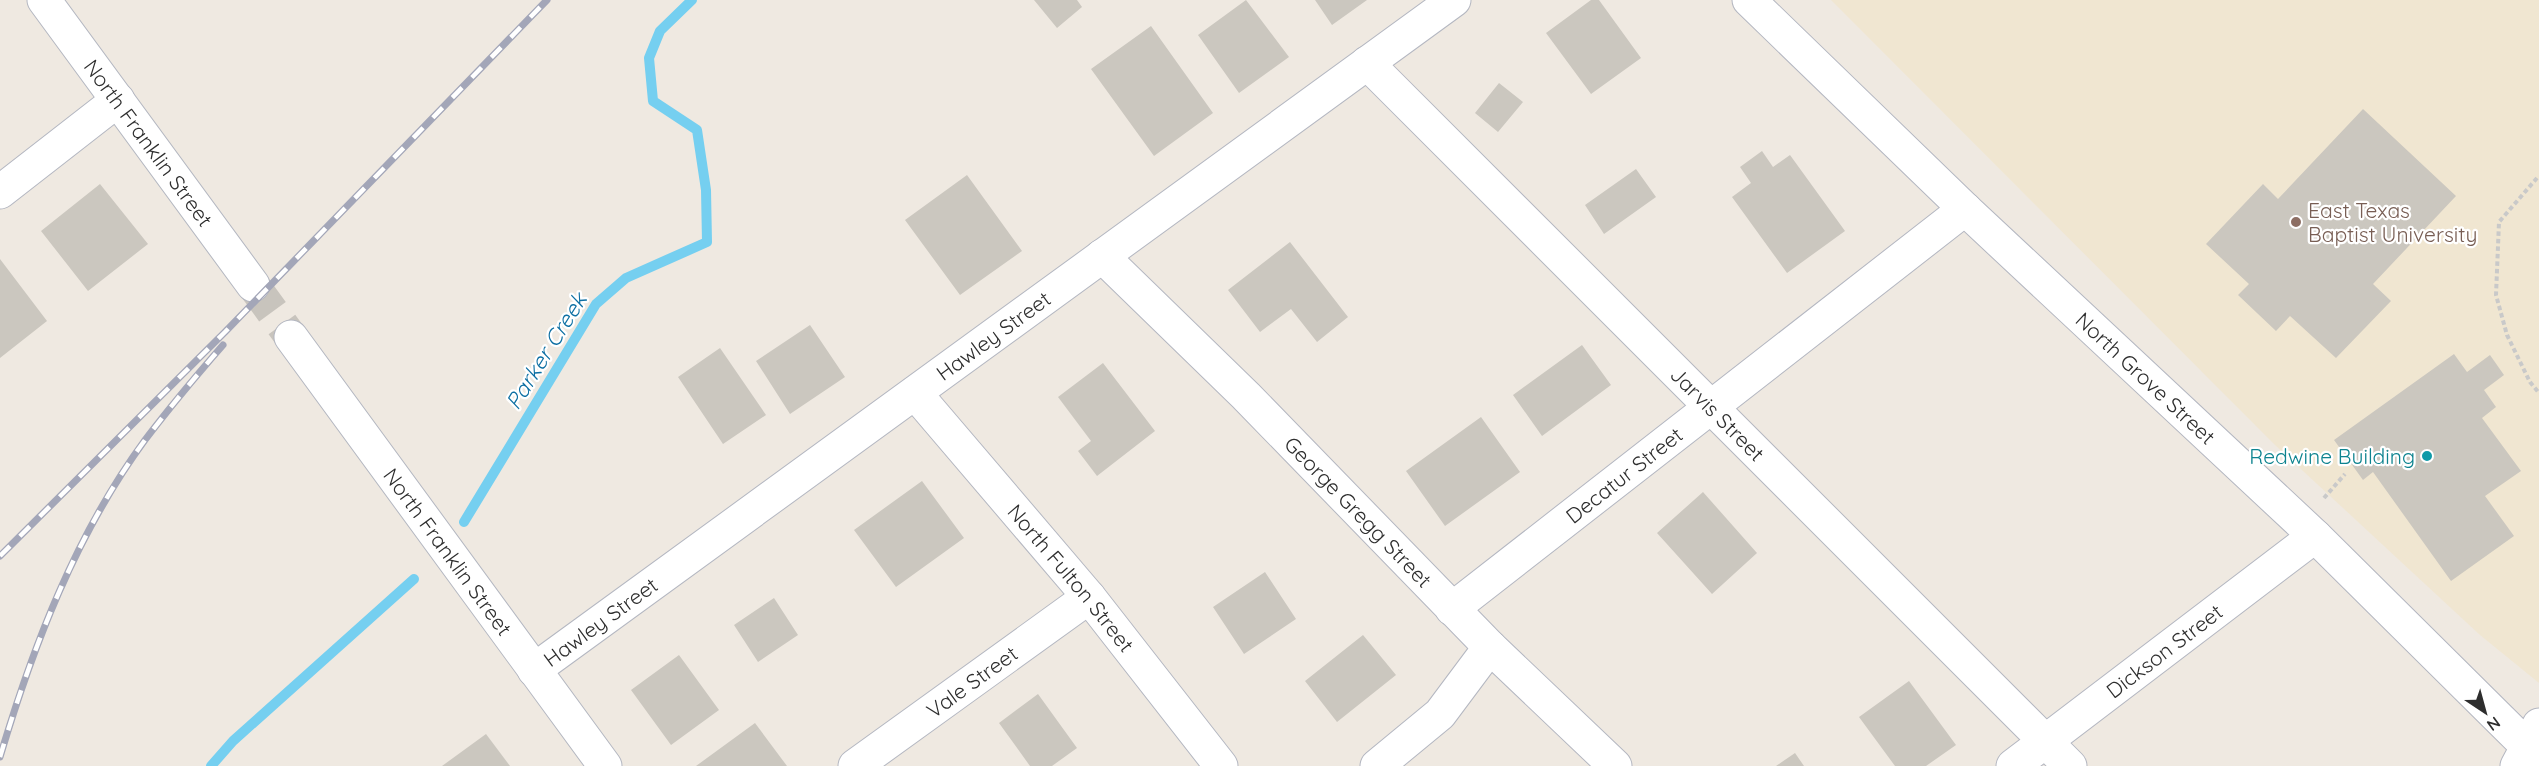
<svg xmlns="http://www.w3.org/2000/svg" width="2539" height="766" viewBox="0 0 2539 766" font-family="Quicksand,sans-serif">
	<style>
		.education { fill: #f0e6d1 }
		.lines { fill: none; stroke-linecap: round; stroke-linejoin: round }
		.stream { stroke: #75cff0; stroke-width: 10 }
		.building { fill: #cbc7bf }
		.street-tunnel { stroke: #c8c4bd; stroke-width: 33; stroke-dasharray: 33 16; stroke-linecap: butt }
		.street-casing { stroke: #b4b7c1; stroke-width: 35 }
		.secondary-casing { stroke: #b4b7c1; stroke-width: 35 }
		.path { stroke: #c9c9c9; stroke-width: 4; stroke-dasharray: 4.5 3; stroke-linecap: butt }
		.street { stroke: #fff; stroke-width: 33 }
		.secondary { stroke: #fff; stroke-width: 33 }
		.rail-casing { stroke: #a3a6b8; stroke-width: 7 }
		.rail { stroke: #fff; stroke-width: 4.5; stroke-dasharray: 14; stroke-linecap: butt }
		.education-dot { fill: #8d6e63; stroke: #fff; stroke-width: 2 }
		.culture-dot { fill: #0f9aa8; stroke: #fff; stroke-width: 2 }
		.labels { text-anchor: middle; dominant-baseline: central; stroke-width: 4.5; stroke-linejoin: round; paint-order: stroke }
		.street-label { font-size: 21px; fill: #2e2e2e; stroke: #fff }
		.education-label { font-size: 21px; fill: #785e54; stroke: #fff; text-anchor: start }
		.culture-label { font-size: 21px; fill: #0d838f; stroke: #fff; text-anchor: end }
		.water-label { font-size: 22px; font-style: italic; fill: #0d6fa3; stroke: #fff }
	</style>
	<rect width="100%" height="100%" fill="#efe9e1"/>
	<path class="education" d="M1831,0H2539V683L2480,635L2275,445Z"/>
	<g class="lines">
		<path class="stream" d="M464,522L596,304L626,278L707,242L706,190L697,130L653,101L649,58L660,31L692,0
			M211,766L233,741L414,579"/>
	</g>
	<path class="building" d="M1034,0H1077L1082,7L1057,28Z
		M1246,0L1289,57L1239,93L1198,35Z
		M1315,0H1367L1332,25Z
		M1591,0H1599L1641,58L1591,94L1546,33Z
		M1151,26L1213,113L1154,156L1091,69Z
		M1499,83L1523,102L1498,132L1475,113Z
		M2363,109L2456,196L2373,284L2391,301L2336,358L2290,316L2276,331L2238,295L2249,284L2206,244L2263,184L2278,199Z
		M1762,151L1773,167L1790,155L1845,231L1787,273L1732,197L1751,183L1740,167Z
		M1636,169L1656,197L1604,234L1585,205Z
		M967,175L1022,251L960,295L905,220Z
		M100,184L148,244L88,291L41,231Z
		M1290,242L1348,317L1317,342L1291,309L1260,332L1228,290Z
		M0,259L47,321L0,358Z
		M810,325L845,377L790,414L756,361Z
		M1582,345L1611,385L1542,436L1513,395Z
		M720,348L766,415L723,444L678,377Z
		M2454,354L2467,372L2490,355L2504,375L2484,390L2496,407L2482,418L2521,471L2485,496L2514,536L2451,581L2373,472L2363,480L2334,440Z
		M1103,363L1155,431L1097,476L1078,451L1091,441L1058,397Z
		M1481,417L1520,472L1445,526L1406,471Z
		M922,481L964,538L896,587L854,530Z
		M1703,492L1757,553L1712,594L1657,533Z
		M1265,572L1296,619L1244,654L1213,607Z
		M774,598L798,635L758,662L734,625Z
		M1363,635L1396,675L1337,722L1305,681Z
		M679,655L719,710L671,745L631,690Z
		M1909,681L1956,745L1926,766H1895L1859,717Z
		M1038,694L1077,748L1052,766H1030L999,723Z
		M755,723L787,766H696Z
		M486,734L510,766H442Z
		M1795,753L1804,766H1776Z"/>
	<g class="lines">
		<path class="street-tunnel" d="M253,285L291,337"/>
		<g class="street-casing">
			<g id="street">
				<path id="s1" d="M44,0L253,285"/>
				<path id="s2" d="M1367,63L2070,766"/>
				<path d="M0,192L118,100"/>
				<path id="s3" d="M1102,256L1246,396L1490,647L1615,766"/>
				<path id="s4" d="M291,337L605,766"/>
				<path id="s5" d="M915,393L1089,597L1221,766"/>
				<path id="s6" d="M1452,609L1965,209"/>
				<path id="s7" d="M534,670L1454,0"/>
				<path id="s8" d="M855,766L1089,597"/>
				<path d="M1377,766L1440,714L1490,647"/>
				<path id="s9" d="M2013,766L2315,536"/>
				<path d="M2517,766L2539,725"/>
			</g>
		</g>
		<g class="secondary-casing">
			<g id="secondary">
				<path id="s10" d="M1749,0L1965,209L2315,536L2539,758"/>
			</g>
		</g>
		<path class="path" d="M2537,178L2499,222L2496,295L2507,335L2530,382L2539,393
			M2324,498L2345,474"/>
		<use href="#street" class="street"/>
		<use href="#secondary" class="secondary"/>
		<g class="rail-casing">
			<path id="rail" d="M0,556L225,332L547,0
				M0,757C33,646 76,534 145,440C170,407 196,376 223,345"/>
		</g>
		<use href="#rail" class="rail"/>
	</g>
	<circle class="education-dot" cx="2296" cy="222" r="6"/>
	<circle class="culture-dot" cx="2427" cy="456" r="6"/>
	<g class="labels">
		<g class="street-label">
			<text stroke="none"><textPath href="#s1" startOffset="177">North Franklin Street</textPath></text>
			<text stroke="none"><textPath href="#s7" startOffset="568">Hawley Street</textPath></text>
			<text stroke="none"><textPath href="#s10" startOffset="548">North Grove Street</textPath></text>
			<text stroke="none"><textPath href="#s2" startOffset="496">Jarvis Street</textPath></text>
			<text stroke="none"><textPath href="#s6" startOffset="218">Decatur Street</textPath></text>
			<text stroke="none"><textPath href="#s3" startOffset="362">George Gregg Street</textPath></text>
			<text stroke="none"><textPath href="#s4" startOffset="266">North Franklin Street</textPath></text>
			<text stroke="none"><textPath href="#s5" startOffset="242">North Fulton Street</textPath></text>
			<text stroke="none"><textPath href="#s7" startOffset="82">Hawley Street</textPath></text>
			<text stroke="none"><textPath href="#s9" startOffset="190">Dickson Street</textPath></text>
			<text stroke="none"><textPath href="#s8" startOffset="144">Vale Street</textPath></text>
		</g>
		<g class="education-label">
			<text x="2308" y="210">East Texas<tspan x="2308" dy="24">Baptist University</tspan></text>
		</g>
		<g class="culture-label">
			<text x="2415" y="456">Redwine Building</text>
		</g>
		<g class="water-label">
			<text transform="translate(546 351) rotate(-58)">Parker Creek</text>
		</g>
	</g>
	<g transform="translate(2485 712) rotate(144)" stroke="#ffffff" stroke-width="4.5" paint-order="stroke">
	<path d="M0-4.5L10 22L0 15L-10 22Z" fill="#2e2e2e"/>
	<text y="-9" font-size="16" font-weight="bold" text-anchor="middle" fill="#2e2e2e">N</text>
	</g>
</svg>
